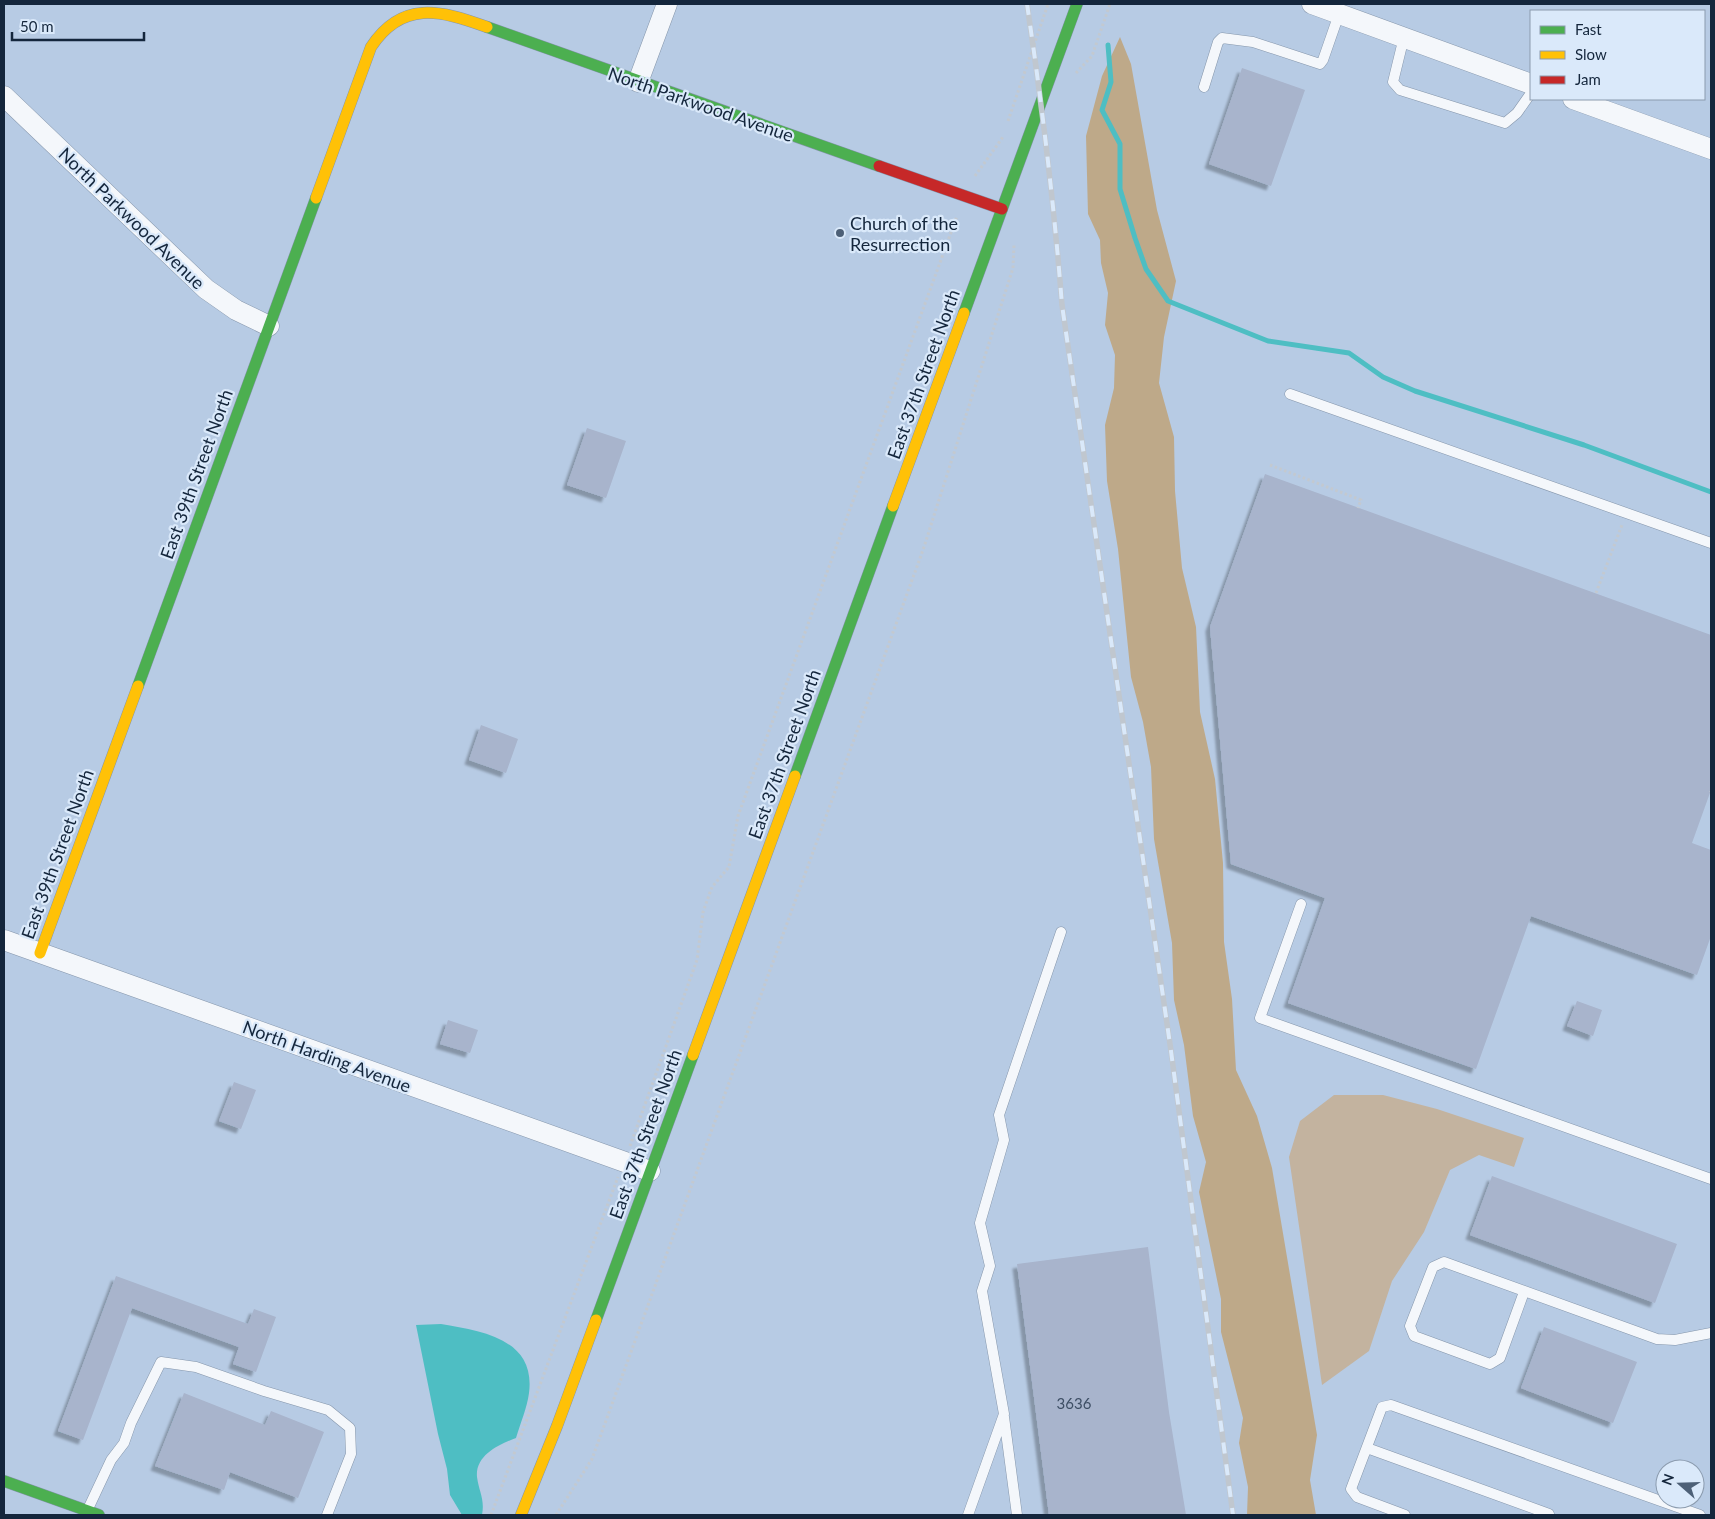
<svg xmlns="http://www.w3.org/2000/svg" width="1715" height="1519" viewBox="0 0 1715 1519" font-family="Lato,sans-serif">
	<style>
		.green { fill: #c3b39f }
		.forest { fill: #bea989 }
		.water { fill: #4ebec3 }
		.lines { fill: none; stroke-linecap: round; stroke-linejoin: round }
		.stream { stroke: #4ebec3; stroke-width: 5 }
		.building { fill: #a8b4cc; filter: url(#shadow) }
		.lane-casing { stroke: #8596ab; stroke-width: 11 }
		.street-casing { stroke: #8596ab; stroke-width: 21 }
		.fast-casing { stroke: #8596ab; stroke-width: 12 }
		.slow-casing { stroke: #8596ab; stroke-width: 12 }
		.jam-casing { stroke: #8596ab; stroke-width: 12 }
		.path { stroke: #c3c9d0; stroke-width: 3; stroke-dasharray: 2.5 2.5; stroke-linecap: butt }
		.lane { stroke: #f4f7fb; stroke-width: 10 }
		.street { stroke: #f4f7fb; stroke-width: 20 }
		.fast { stroke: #4caf50; stroke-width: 11 }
		.slow { stroke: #ffc107; stroke-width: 11 }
		.jam { stroke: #c62828; stroke-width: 11 }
		.rail-casing { stroke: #c0c7cf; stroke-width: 5.5 }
		.rail { stroke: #dae9fa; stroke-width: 4; stroke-dasharray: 11; stroke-linecap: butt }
		.poi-dot { fill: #4d6077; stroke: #dae9fa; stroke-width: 2 }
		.labels { text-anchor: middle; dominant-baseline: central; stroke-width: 4.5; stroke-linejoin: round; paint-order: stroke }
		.number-label { font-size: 15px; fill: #3d4e64 }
		.street-label { font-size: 18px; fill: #14263c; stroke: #dae9fa }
		.poi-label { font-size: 18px; fill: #14263c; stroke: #dae9fa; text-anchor: start }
	</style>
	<defs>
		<filter id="shadow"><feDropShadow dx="-4.5" dy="4.5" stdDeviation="1" flood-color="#0004"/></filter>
	</defs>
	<rect width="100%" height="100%" fill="#b7cbe4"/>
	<path class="green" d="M1334,1095H1383L1437,1109L1524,1138L1514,1167L1479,1155L1450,1170L1424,1232L1392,1281L1369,1351L1322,1385L1289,1157L1300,1121Z"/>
	<path class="forest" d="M1120,37L1131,64L1157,210L1176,281L1164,337L1159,383L1174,437L1175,491L1182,568L1196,627L1200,712L1215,779L1223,863L1224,942L1232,999L1236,1070L1257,1116L1272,1168L1317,1435L1310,1480L1316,1515H1247L1248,1487L1239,1443L1243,1418L1221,1332V1299L1199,1192L1206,1162L1193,1116L1184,1045L1174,1000L1172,943L1154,839L1151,767L1143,722L1131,677L1118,549L1107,481L1105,425L1114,388L1115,355L1105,325L1108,293L1101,263L1100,240L1088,214L1086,136L1102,76Z"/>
	<path class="water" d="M441,1324C482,1331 536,1339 529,1393C527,1408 520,1424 516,1438C500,1444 475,1455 477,1477C479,1492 485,1499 482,1515H462L450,1495L447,1469L438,1434L416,1325Z"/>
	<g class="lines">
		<path class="stream" d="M1108,45L1111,82L1102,110L1120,144V189L1135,238L1146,269L1168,301L1268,341L1349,353L1383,377L1415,391L1584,445L1711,492"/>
	</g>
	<path class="building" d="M1242,68L1305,90L1271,186L1209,164Z
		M587,428L626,441L606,498L567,485Z
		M1265,474L1711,635V790L1692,843L1711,850V936L1697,975L1531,916L1476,1069L1288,1003L1325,898L1231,864L1210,627Z
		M481,725L518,739L506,773L469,760Z
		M1577,1001L1602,1010L1593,1036L1567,1026Z
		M448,1020L478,1030L470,1053L440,1044Z
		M234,1082L256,1090L241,1129L219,1121Z
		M1492,1176L1677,1244L1655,1303L1470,1235Z
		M1148,1247L1169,1412L1186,1515H1049L1017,1264Z
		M116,1276L248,1324L254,1309L276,1317L256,1372L233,1364L239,1347L132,1308L83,1440L58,1431Z
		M1544,1327L1637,1362L1613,1423L1521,1388Z
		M184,1393L265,1425L271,1411L324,1432L298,1498L230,1472L224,1490L155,1466Z"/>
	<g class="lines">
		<g class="lane-casing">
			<path id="lane" d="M1404,37L1393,82L1400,90L1505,123L1517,113L1531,93
				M1204,87L1218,42L1222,38L1253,42L1320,64L1323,60L1339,14
				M1290,394L1711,543
				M1301,904L1260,1018L1711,1179
				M1524,1292L1500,1358L1490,1364L1414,1336L1410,1326L1433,1267L1444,1262L1657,1339L1675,1340L1711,1333
				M1004,1417L1017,1515
				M1367,1448L1549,1514
				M88,1509L111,1460L124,1443L131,1423L161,1362L196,1367L264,1391L328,1410L350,1428L351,1454L327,1515
				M968,1515L1004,1414L982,1291L990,1266L980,1223L1004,1140L999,1115L1061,932
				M1405,1515L1357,1497L1351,1489L1382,1407L1391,1405L1700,1515"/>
		</g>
		<g class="street-casing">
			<path id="street" d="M1312,4L1531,84
				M638,82L667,4
				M4,96L206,289L236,310L269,326
				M1573,99L1711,149
				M4,940L650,1171"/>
		</g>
		<g class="fast-casing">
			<path id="fast" d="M487,27L879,166
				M964,313L1077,4
				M138,686L316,198
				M795,776L893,506
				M596,1320L693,1055
				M4,1481L99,1515"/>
		</g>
		<g class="slow-casing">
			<path id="slow" d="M316,198L371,47C402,0 440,10 487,27
				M893,506L964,313
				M40,953L138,686
				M693,1055L795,776
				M521,1515L557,1426L596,1320"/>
		</g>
		<g class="jam-casing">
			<path id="jam" d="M879,166L1002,209"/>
		</g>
		<path class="path" d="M1076,73L1092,56L1110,4
			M1008,121L1048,4
			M975,176L1003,137
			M1270,465L1361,500L1358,508
			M1596,593L1622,525
			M1711,791V792
			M630,1146L697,960L703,912L712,887L729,867L738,816L957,216
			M491,1515L618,1177
			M556,1515L592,1459L923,550L1013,268L1014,244"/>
		<use href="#lane" class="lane"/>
		<use href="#street" class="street"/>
		<use href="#fast" class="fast"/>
		<use href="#slow" class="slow"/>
		<use href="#jam" class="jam"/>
		<g class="rail-casing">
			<path id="rail" d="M1027,4C1042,104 1054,204 1062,305L1171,1051L1233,1515"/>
		</g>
		<use href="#rail" class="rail"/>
	</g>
	<circle class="poi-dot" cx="840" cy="233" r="5"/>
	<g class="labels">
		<g class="number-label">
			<text x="1074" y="1403">3636</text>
		</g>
		<g class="street-label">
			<text transform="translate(701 104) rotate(19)">North Parkwood Avenue</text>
			<text transform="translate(132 218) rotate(44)">North Parkwood Avenue</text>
			<text transform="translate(923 374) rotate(-70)">East 37th Street North</text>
			<text transform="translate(196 474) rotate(-70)">East 39th Street North</text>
			<text transform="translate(784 754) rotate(-70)">East 37th Street North</text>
			<text transform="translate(57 854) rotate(-70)">East 39th Street North</text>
			<text transform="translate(327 1056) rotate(20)">North Harding Avenue</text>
			<text transform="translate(645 1134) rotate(-70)">East 37th Street North</text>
		</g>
		<g class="poi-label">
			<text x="850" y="223">Church of the<tspan x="850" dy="21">Resurrection</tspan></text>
		</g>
	</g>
	<rect width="1715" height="1519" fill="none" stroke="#14263c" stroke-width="10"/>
	<rect x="1530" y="10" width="175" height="90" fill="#dae9fa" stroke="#8b9bae"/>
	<rect x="1540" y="26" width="25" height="8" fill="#4caf50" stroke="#8b9bae"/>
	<text x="1575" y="35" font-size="15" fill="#14263c">Fast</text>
	<rect x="1540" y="51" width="25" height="8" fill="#ffc107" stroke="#8b9bae"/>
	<text x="1575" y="60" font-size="15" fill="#14263c">Slow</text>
	<rect x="1540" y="76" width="25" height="8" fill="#c62828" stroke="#8b9bae"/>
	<text x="1575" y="85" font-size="15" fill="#14263c">Jam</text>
	<g transform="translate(1680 1484) rotate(290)"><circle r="24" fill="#dae9fa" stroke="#8b9bae"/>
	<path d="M0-4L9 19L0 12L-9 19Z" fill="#4d6077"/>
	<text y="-8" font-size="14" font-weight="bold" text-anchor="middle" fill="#14263c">N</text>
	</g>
	<path d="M12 32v8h132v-8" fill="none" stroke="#14263c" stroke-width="2.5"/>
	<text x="20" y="32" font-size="15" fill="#14263c" stroke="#dae9fa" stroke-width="4" paint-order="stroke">50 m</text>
</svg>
